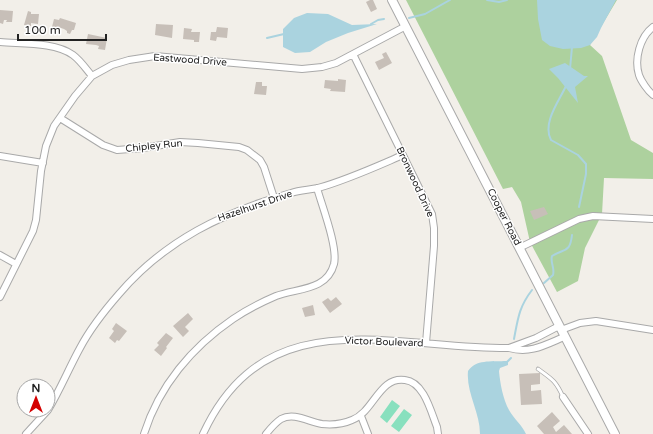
<svg xmlns="http://www.w3.org/2000/svg" width="653" height="434" viewBox="0 0 653 434" font-family="'Varela Round',sans-serif">
	<style>
		.forest { fill: #add19e }
		.pitch { fill: #88e0be }
		.water { fill: #aad3df }
		.lines { fill: none; stroke-linecap: round; stroke-linejoin: round }
		.stream { stroke: #aad3df; stroke-width: 2 }
		.building { fill: #c7bfb8 }
		.service-casing { stroke: #a9a9a9; stroke-width: 4.5 }
		.minor-casing { stroke: #a9a9a9; stroke-width: 8 }
		.tertiary-casing { stroke: #a9a9a9; stroke-width: 10 }
		.service { stroke: #fff; stroke-width: 3 }
		.minor { stroke: #fff; stroke-width: 6 }
		.tertiary { stroke: #fff; stroke-width: 8 }
		.labels { text-anchor: middle; dominant-baseline: central; stroke-width: 3; stroke-linejoin: round; paint-order: stroke }
		.street-label { font-size: 10px; fill: #222; stroke: #fff }
	</style>
	<rect width="100%" height="100%" fill="#f2efe9"/>
	<path class="forest" d="M406,0H617L590,45L602,56L631,140L653,153V179L604,178L602,214L585,248L578,281L557,292L530,242L521,202L512,187L503,189Z"/>
	<path class="pitch" d="M392,400L400,406L387,423L380,417Z
		M404,409L412,415L399,432L391,426Z"/>
	<path class="water" d="M537,0H616L601,28L597,37L590,45L581,48L563,49L550,46L542,40L538,19Z
		M307,13L328,14L352,25L377,24L348,33L326,42L310,52L295,53L283,47V29L294,18Z
		M565,63L584,76H588L575,87L578,103L558,78L549,69Z
		M504,361H508V365L500,368L499,371C500,383 503,399 509,410C514,419 522,425 526,434H480C480,412 466,393 468,371C476,359 491,362 504,361Z"/>
	<g class="lines">
		<path class="stream" d="M487,0L499,2L507,0
			M409,18L425,14L450,0
			M371,24L378,20L384,19
			M267,38L284,34
			M570,69L572,47
			M566,86C559,101 542,123 551,140L578,155L586,164V174L579,207
			M544,283L553,275C555,268 550,262 552,256C565,248 570,253 572,235
			M514,339C518,318 519,307 532,290
			M506,363L511,358"/>
	</g>
	<path class="building" d="M370,0H373L377,9L371,12L366,2Z
		M0,10L13,11L12,22H6L7,20H4L3,24L0,23Z
		M28,11L31,12V14H39L38,24L31,23V26L24,25Z
		M60,18L76,23L74,30H72L70,34L67,33V31L64,29L61,28V29L52,27L54,19L59,20Z
		M156,24L173,25L172,38L155,35Z
		M217,27L228,28L227,38L217,37L216,41L210,40L211,32H216Z
		M184,28L192,29L191,32H200L199,42H194V40L183,39Z
		M88,34L107,38L105,50L98,49L99,46L96,45L86,44Z
		M386,52L392,63L379,70L375,62L384,58L382,54Z
		M338,79L346,80L345,92L330,91L331,89L324,88L325,80L338,81Z
		M256,82H262V86H267L266,95L254,94Z
		M544,207L548,214L534,220L530,211Z
		M336,297L342,304L330,313L322,302L328,298L331,301Z
		M313,305L315,315L305,317L302,308Z
		M188,313L193,319L185,327L189,331L183,337L173,326Z
		M116,323L127,331L119,341L117,340L115,343L109,338L114,331L112,329Z
		M166,333L173,338L166,347L167,348L161,356L154,350L159,345L157,343Z
		M540,373V384L531,385V391L541,390L542,404L521,405L519,374Z
		M552,412L560,421L553,427L556,432L564,425L572,434H544L537,426Z"/>
	<g class="lines">
		<g class="service-casing">
			<path id="service" d="M538,369C552,379 556,381 563,397"/>
		</g>
		<g class="minor-casing">
			<path id="minor" d="M653,27C640,37 634,59 639,75C641,81 648,91 653,95
				M0,42C22,44 55,42 73,55C81,61 86,69 92,76
				M353,54L432,214L434,228V246L426,343
				M60,118L103,145L117,150L143,148L180,142L198,143L239,147L247,150L260,160L264,167L274,198
				M0,156L43,163
				M519,248L579,219L593,216L653,219
				M0,255L16,264
				M0,297L33,231L36,220L41,171L46,146L54,126L75,96L92,76L112,65L129,60L155,56L302,69L322,67L336,63L406,26
				M559,326L536,338L509,348C530,354 545,345 564,337
				M561,330L580,323L596,321L653,330
				M563,397L588,434
				M48,410C60,390 69,368 80,348C90,329 105,310 119,294C165,240 224,212 291,193C300,190 309,190 318,188C347,180 375,167 403,155
				M361,416L368,434
				M26,434L48,410
				M144,434C159,386 192,347 233,319C246,310 262,302 276,296C297,288 327,291 334,264C338,247 322,206 317,188
				M203,434C266,298 393,349 509,348
				M266,434C270,429 275,423 281,419C294,412 309,422 322,424C332,425 343,424 352,420C374,412 379,376 405,380C424,382 431,412 437,427L438,434"/>
		</g>
		<g class="tertiary-casing">
			<path id="tertiary" d="M392,0L615,434"/>
		</g>
		<use href="#service" class="service"/>
		<use href="#minor" class="minor"/>
		<use href="#tertiary" class="tertiary"/>
	</g>
	<g class="labels">
		<g class="street-label">
			<text transform="translate(190 60) rotate(4)">Eastwood Drive</text>
			<text transform="translate(154 146) rotate(-6)">Chipley Run</text>
			<text transform="translate(415 182) rotate(65)">Bronwood Drive</text>
			<text transform="translate(255 206) rotate(-19)">Hazelhurst Drive</text>
			<text transform="translate(504 217) rotate(63)">Cooper Road</text>
			<text transform="translate(384 342) rotate(2)">Victor Boulevard</text>
		</g>
	</g>
	<g transform="translate(36 398)"><circle r="19" fill="#ffffff" stroke="#a7a7a7"/>
	<path d="M0-3L7 15L0 10L-7 15Z" fill="#d40000"/>
	<text y="-6" font-size="11" font-weight="bold" text-anchor="middle" fill="#222222">N</text>
	</g>
	<path d="M18 34v6h88v-6" fill="none" stroke="#222222" stroke-width="2"/>
	<text x="24" y="34" font-size="12" fill="#222222" stroke="#ffffff" stroke-width="3" paint-order="stroke">100 m</text>
</svg>
